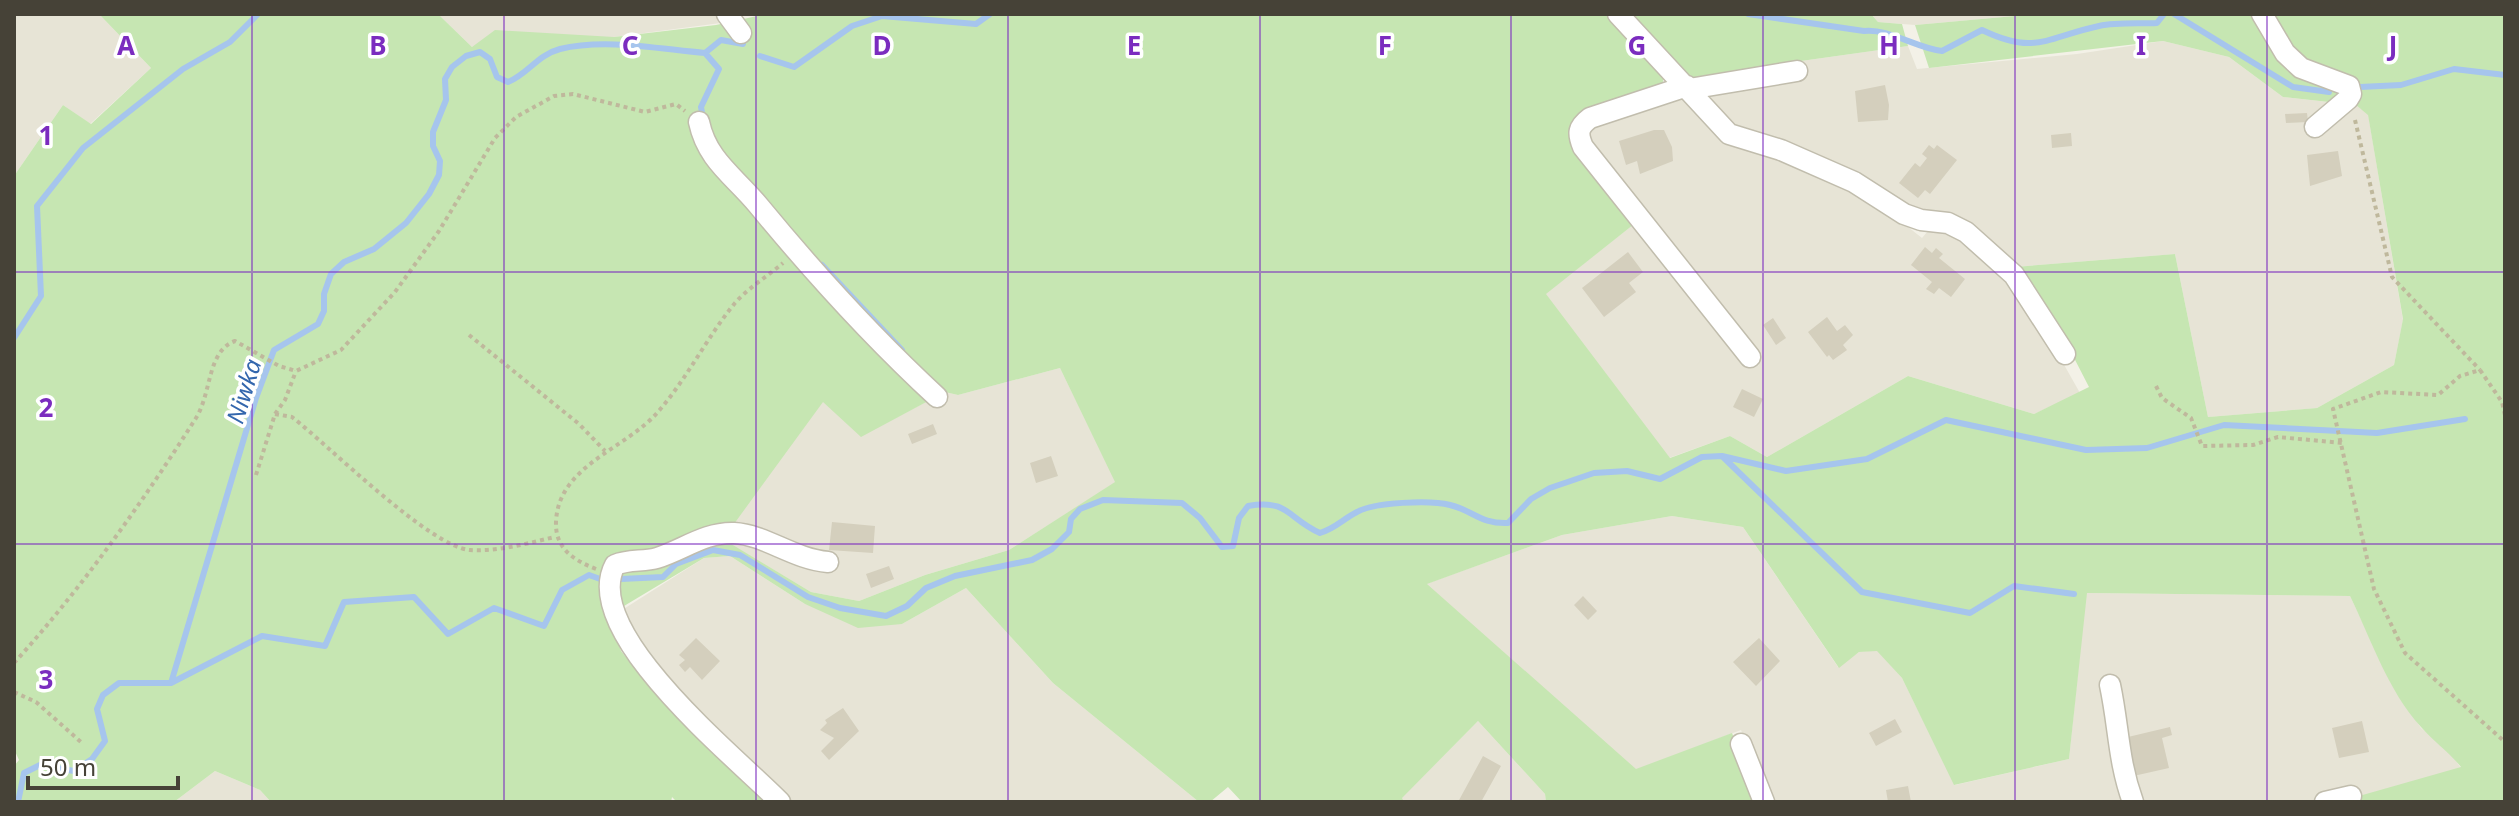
<svg xmlns="http://www.w3.org/2000/svg" width="2519" height="816" viewBox="0 0 2519 816" font-family="'Noto Sans',sans-serif">
	<style>
		.residential { fill: #e7e4d6 }
		.green { fill: #c6e6b2; fill-rule: evenodd }
		.lines { fill: none; stroke-linecap: round; stroke-linejoin: round }
		.stream { stroke: #a6c5ed; stroke-width: 6 }
		.building { fill: #d4cfbd }
		.minor-casing { stroke: #c1bdad; stroke-width: 23 }
		.path { stroke: #bfb89c; stroke-width: 4; stroke-dasharray: 4 4; stroke-linecap: butt }
		.minor { stroke: #fff; stroke-width: 20 }
		.grid { fill: none; stroke: #7b2cbf; stroke-width: 2; stroke-opacity: 0.55 }
		.labels { text-anchor: middle; dominant-baseline: central; stroke-width: 7; stroke-linejoin: round; paint-order: stroke }
		.water-label { font-size: 24px; font-style: italic; fill: #3467ad; stroke: #fff }
		.grid-label { font-size: 26px; text-anchor: middle; font-weight: bold; fill: #7b2cbf; stroke: #fff; stroke-width: 7; stroke-linejoin: round; paint-order: stroke }
	</style>
	<rect width="100%" height="100%" fill="#f3f1e7"/>
	<path class="residential" d="M14,14H99L151,68L90,124L63,105L14,176Z
		M438,14H728L736,21L614,37H575L472,47Z
		M1871,14H2037L1915,25L1878,22Z
		M2163,41L2229,57L2283,97L2356,105L2368,114L2403,320L2394,365L2317,408L2208,417L2175,254L2014,267L1916,212L1737,134L1699,91L1801,78V61L1908,46L1917,69L2077,54Z
		M1685,94L1781,154L1879,204L1922,238L1933,225L1950,229L1996,261L2054,347L2080,393L2034,414L1908,376L1767,457L1730,436L1669,458L1545,294L1638,221L1754,368L1759,365L1586,136L1591,124Z
		M1060,368L1116,482L1009,550L925,575L859,601L811,592L722,539L823,401L861,436L945,392L958,395Z
		M1672,516L1743,527L1838,667L1859,652L1877,650L1902,678L1955,785L2069,759L2086,593L2350,596L2394,688L2421,728L2447,749L2461,768L2361,797L2359,789L2304,802H1769L1741,730L1636,770L1426,584L1562,535Z
		M730,556L805,604L902,624L966,588L1053,683L1199,802H787L659,674L622,610L704,558Z
		M1478,721L1545,794L1546,802H1404L1401,798Z
		M215,771L260,790L271,802H174Z"/>
	<path class="green" d="M99,14H438L472,47L495,30L614,37L716,25L766,14H1609L1664,74L1662,88L1576,123L1638,221L1546,294L1670,458L1730,436L1767,457L1908,376L2034,414L2089,387L2072,354L2014,267L2175,254L2208,417L2317,408L2394,365L2403,319L2368,115L2356,105L2283,97L2229,57L2163,41L1929,68L1915,25L2037,14H2505V802H2338L2461,767C2449,752 2434,742 2421,727C2388,691 2371,639 2350,596L2087,593L2069,759L1954,785L1902,678L1877,651L1859,652L1839,668L1743,527L1672,516L1562,535L1427,584L1636,769L1732,733L1758,802H1546L1545,794L1478,721L1402,798L1404,802H1242L1228,787L1210,802H1199L1053,683L966,588L902,624L858,628L805,604L730,556L704,558L609,615L621,651L657,696L770,802H677L672,797L671,802H271L260,790L215,771L174,802H14V766L19,760L14,749V176L63,105L91,124L151,68ZM1060,368L1115,482L1009,550L925,575L859,601L811,592L723,539L823,402L861,437L945,392L958,395Z
		M1626,14H1871L1878,22L1902,24L1908,46L1801,61L1694,82Z"/>
	<g class="lines">
		<path class="stream" d="M1748,14L1864,31C1888,28 1916,48 1942,51L1982,30C2036,56 2047,37 2099,26C2117,22 2138,24 2157,23L2164,14
			M2174,14L2293,87L2329,92
			M760,56L794,67L852,26L882,16L976,24L990,14
			M2360,87L2401,85L2454,69L2505,75
			M703,118L701,107L719,69L705,53
			M822,265L902,350
			M14,338L41,296L37,206L83,148L183,69L230,42L258,14
			M1723,457L1862,592L1970,613L2014,586L2074,594
			M621,579L663,577L676,564L713,550L740,555L808,597L840,608L886,616L907,606L926,588L955,576L1032,560L1052,549L1069,532L1071,519L1080,509L1103,500L1182,503L1200,518L1222,547L1233,546L1239,518L1248,506C1289,499 1287,518 1320,533C1336,528 1343,519 1357,512C1374,502 1431,500 1450,505C1474,511 1480,524 1508,523L1531,499L1550,488L1594,473L1627,471L1660,479L1702,457L1722,456L1786,471L1867,459L1946,420L2086,450L2147,448L2224,425L2377,433L2465,419
			M171,683L256,398L274,350L318,324L324,311V294L331,274L344,262L374,249L406,223L429,194L439,175L440,161L433,146V132L446,100L445,79L452,67L466,56L480,52L490,59L497,77L508,82C528,74 537,55 560,49C605,38 659,49 705,53L721,40L743,44
			M18,802L24,773L40,765L74,771L92,759L105,741L97,709L103,695L119,683H171L262,636L325,646L344,602L414,597L448,634L494,608L544,626L562,590L589,575L603,580"/>
	</g>
	<path class="building" d="M1885,85L1889,105L1888,120L1858,122L1855,91Z
		M2307,113L2308,122L2286,123L2285,114Z
		M1654,130H1664L1672,147L1673,161L1640,174L1637,161L1626,165L1619,141Z
		M2071,133L2072,146L2052,148L2051,135Z
		M1929,145L1934,149L1937,145L1957,160L1930,194L1925,190L1918,198L1899,183L1915,163L1920,167L1927,158L1922,154Z
		M2338,151L2342,176L2310,186L2307,155Z
		M1925,247L1932,253L1936,248L1943,254L1939,258L1965,279L1951,297L1939,288L1934,294L1926,289L1932,282L1911,265Z
		M1628,252L1643,272L1629,283L1636,292L1604,317L1582,288Z
		M1827,317L1837,331L1845,325L1853,335L1843,345L1847,350L1833,360L1829,355L1827,357L1808,332Z
		M1773,318L1786,338L1776,345L1763,325Z
		M1742,389L1763,399L1754,417L1733,407Z
		M933,424L937,434L912,444L908,434Z
		M1051,456L1058,476L1036,483L1030,463Z
		M832,522L875,526L873,553L829,550Z
		M889,566L894,579L871,588L866,574Z
		M1583,596L1597,611L1588,620L1574,605Z
		M696,638L720,661L702,680L690,667L685,672L679,665L685,660L679,655Z
		M1759,638L1780,661L1756,686L1733,662Z
		M843,708L859,731L829,760L821,751L834,738L820,730L827,723L825,720Z
		M1895,719L1902,732L1876,746L1869,733Z
		M2362,721L2369,752L2339,758L2332,728Z
		M2170,727L2172,735L2162,738L2169,768L2129,777L2124,750L2130,748L2128,737Z
		M1483,756L1501,766L1481,802H1458Z
		M1908,786L1911,802H1888L1886,790Z"/>
	<g class="lines">
		<g class="minor-casing">
			<path id="minor" d="M727,14L741,33
				M1618,14L1729,134L1781,150L1854,182L1904,214L1921,220L1948,223L1966,232L2014,275L2065,354
				M2262,14L2285,53L2301,68L2349,86L2351,94L2348,99L2315,127
				M1687,86L1590,118C1578,127 1577,133 1583,147L1750,357
				M1689,89L1797,71
				M699,122C707,160 734,176 758,205C814,273 872,337 937,397
				M2110,685C2119,727 2118,761 2133,802
				M1741,744L1764,802
				M780,802C737,758 579,632 615,565C629,559 643,562 657,558C683,550 705,532 734,533C766,535 793,559 828,562
				M2325,802L2351,796"/>
		</g>
		<path class="path" d="M2355,120L2392,277L2480,370
			M469,335L579,424L605,451
			M2156,386L2162,398L2191,418L2202,446L2253,445L2278,437L2342,443
			M275,414L292,417C328,445 430,547 470,550C498,552 528,543 555,537
			M2505,415L2502,402L2480,370L2460,376L2438,395L2381,392L2333,409L2374,589L2405,653L2505,742
			M256,475L275,414L285,400L296,371
			M596,569C573,560 555,548 556,522C558,466 625,449 657,413C687,379 707,337 735,303C748,288 768,276 783,263
			M14,663C82,588 142,503 196,418C212,392 207,351 235,341L279,366L296,371L341,350L395,292L439,231L495,138L516,117L554,96L573,94L645,112L676,104L685,111
			M14,692L36,702L82,743"/>
		<use href="#minor" class="minor"/>
	</g>
	<path class="grid" d="M252,14V802M504,14V802M756,14V802M1008,14V802M1260,14V802M1511,14V802M1763,14V802M2015,14V802M2267,14V802M14,272H2505M14,544H2505"/>
	<g class="labels">
		<g class="water-label">
			<text transform="translate(243 391) rotate(-73)">Niwka</text>
		</g>
	</g>
	<g class="grid-label">
		<text x="126" y="55">A</text>
		<text x="378" y="55">B</text>
		<text x="630" y="55">C</text>
		<text x="882" y="55">D</text>
		<text x="1134" y="55">E</text>
		<text x="1385" y="55">F</text>
		<text x="1637" y="55">G</text>
		<text x="1889" y="55">H</text>
		<text x="2141" y="55">I</text>
		<text x="2393" y="55">J</text>
		<text x="46" y="145">1</text>
		<text x="46" y="417">2</text>
		<text x="46" y="689">3</text>
	</g>
	<rect width="2519" height="816" fill="none" stroke="#464237" stroke-width="32"/>
	<path d="M28 776v12h150v-12" fill="none" stroke="#464237" stroke-width="4"/>
	<text x="40" y="776" font-size="24" fill="#464237" stroke="#ffffff" stroke-width="6" paint-order="stroke">50 m</text>
</svg>
